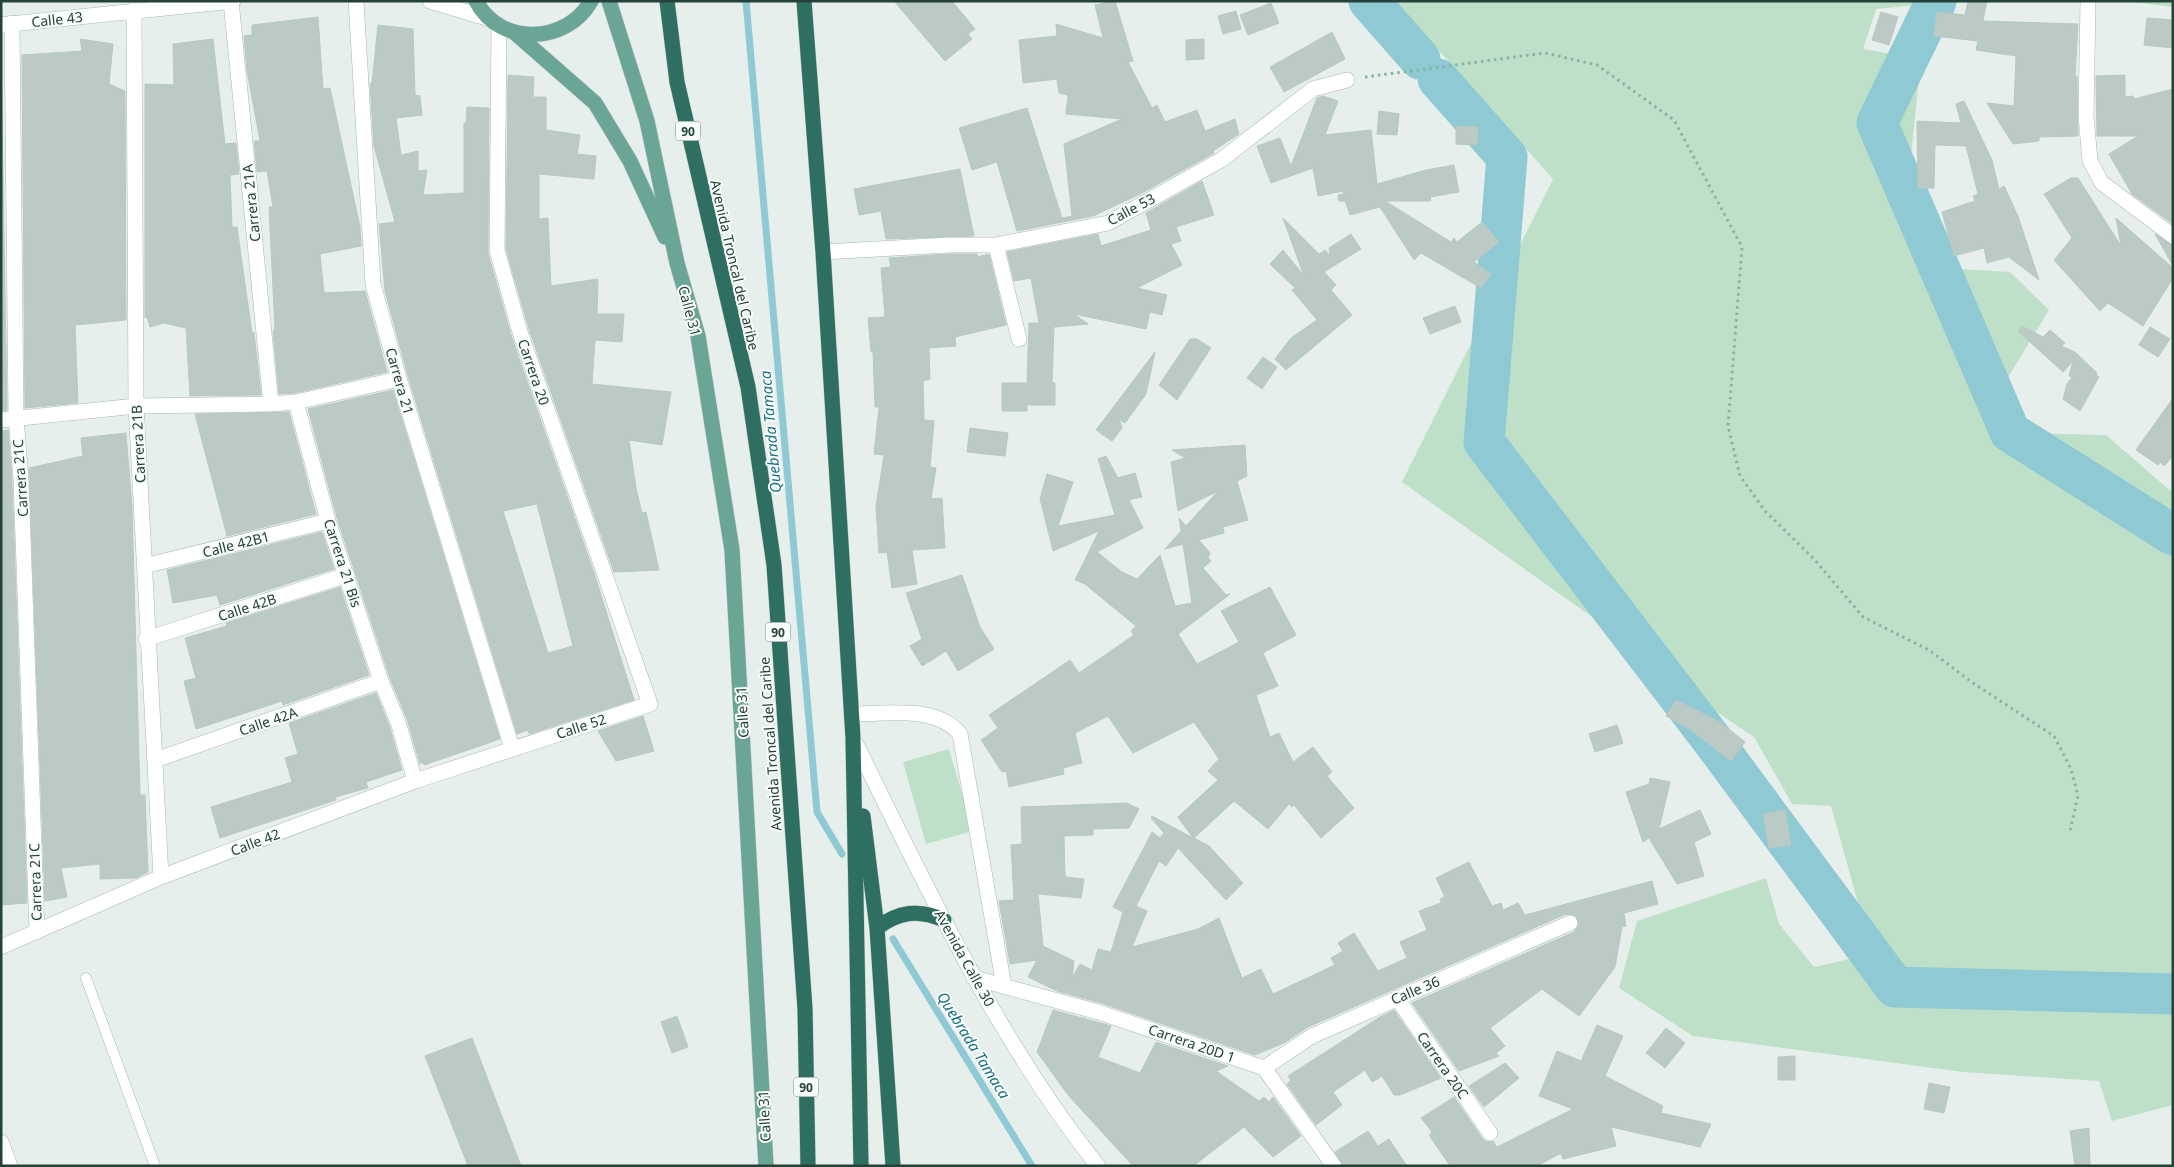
<svg xmlns="http://www.w3.org/2000/svg" width="2174" height="1167" viewBox="0 0 2174 1167" font-family="'Noto Sans',sans-serif">
	<style>
		.green { fill: #bfe0c8 }
		.lines { fill: none; stroke-linecap: round; stroke-linejoin: round }
		.stream { stroke: #8ec9d4; stroke-width: 7 }
		.river { stroke: #8ec9d4; stroke-width: 41 }
		.building { fill: #bbcac4; stroke: #b8c9c2; fill-rule: evenodd }
		.lane-casing { stroke: #a8b8b2; stroke-width: 11 }
		.street-casing { stroke: #a8b8b2; stroke-width: 16 }
		.secondary-casing { stroke: #a4bbb3; stroke-width: 16 }
		.primary-casing { stroke: #c2cac8; stroke-width: 16 }
		.highway-casing { stroke: #c2cac8; stroke-width: 16 }
		.path { stroke: #86b3a5; stroke-width: 3; stroke-dasharray: 2.5 4; stroke-linecap: butt }
		.lane { stroke: #fff; stroke-width: 10 }
		.street { stroke: #fff; stroke-width: 15 }
		.secondary { stroke: #fff; stroke-width: 15 }
		.primary { stroke: #6aa596; stroke-width: 15 }
		.highway { stroke: #2f6f62; stroke-width: 15 }
		.labels { text-anchor: middle; dominant-baseline: central; stroke-width: 4; stroke-linejoin: round; paint-order: stroke }
		.shield { fill: #f7fbf9; stroke: #637a73; stroke-width: 1 }
		.shield-label { font-size: 12px; font-weight: bold; fill: #24423a }
		.street-label { font-size: 14px; fill: #24423a; stroke: #f7fbf9 }
		.water-label { font-size: 15px; font-style: italic; fill: #1c6f80; stroke: #f7fbf9 }
	</style>
	<rect width="100%" height="100%" fill="#e6efeb"/>
	<path class="green" d="M1395,1H1959L1876,9L1863,49L1921,59L1911,156L1941,268L2010,272L2049,310L1987,412L2019,433L2106,435L2173,493V1105L2112,1121L2099,1081L1963,1072L1693,1036L1619,988L1637,921L1766,878L1779,924L1814,967L1849,959L1860,910L1831,806L1792,804L1754,737L1702,702L1662,653L1630,644L1402,482L1553,179Z
		M2133,1H2173V7L2132,2Z
		M949,749L973,831L926,844L903,762Z"/>
	<g class="lines">
		<path class="stream" d="M746,1L817,812L842,854
			M893,939L1032,1166"/>
		<path class="river" d="M1369,1L1420,59
			M1936,1L1877,123L2010,432L2173,535
			M1438,79L1507,157L1484,442L1713,741L1895,987L2173,994"/>
	</g>
	<path class="building" d="M894,1H952L975,29L968,34L972,39L945,61Z
		M1115,1L1133,61L1128,62L1152,108L1157,105L1165,122L1197,110L1205,131L1235,119L1239,134L1213,151L1214,153L1140,194L1093,216L1017,231L997,162L972,170L959,128L1027,108L1062,218L1072,216L1064,144L1122,119L1066,114L1068,95L1059,93L1057,79L1023,83L1019,40L1057,36L1056,24L1103,38L1095,5Z
		M1968,1H1987L1983,21L2078,24L2075,76H2077L2078,136L2039,137V141L2013,144L1987,103L2014,106L2016,56L1976,50L1978,41L1934,36L1937,12L1965,15Z
		M1271,3L1279,23L1248,35L1240,15Z
		M1236,11L1241,29L1223,34L1218,16Z
		M1881,12L1898,17L1889,45L1872,40Z
		M318,17L323,89L330,88L360,227L361,246L320,254L324,293L365,291L387,372L295,393L279,394L273,331L275,330L269,207H273L267,171L257,172L254,141H260L247,71L244,36L252,35V25Z
		M2147,18L2173,20V48L2144,45Z
		M378,25L413,29L415,95L420,96L422,115L396,118L401,155L418,151V171L427,170L423,195L464,193V123H466L467,107L489,108L488,253L511,335L594,573L634,700L529,734L528,730L517,734L408,376L385,291L379,224L395,222L374,146L370,84L372,83ZM537,504L573,646L548,653L503,511Z
		M1332,32L1345,59L1284,92L1270,67Z
		M80,39L113,44L109,84L125,91L126,320L75,325L78,403L25,408L22,55L82,51Z
		M213,39L225,144L236,143L239,174L230,175L232,227H237L252,333L254,332L261,395L190,396L186,328L164,323L150,327L147,317L145,318V84L174,85L173,44Z
		M1204,39V59L1186,60V40Z
		M1,56L7,410L1,411Z
		M508,75L534,77L533,97H546V130L580,135L577,154L596,156L594,179L539,174V219L548,218L551,286L598,279L597,314H624L622,342L595,340L592,384L671,392L662,445L629,440L636,488L642,513L646,512L659,570L614,572L529,329L506,249Z
		M2125,75V97L2133,96L2134,99L2173,89V224L2132,194L2109,154L2138,136H2097L2096,76Z
		M1323,96L1338,101L1325,135L1371,130L1377,184L1426,170L1454,165L1459,192L1430,197L1431,201H1385L1451,242L1454,238L1457,242L1482,222L1499,242L1474,262L1491,274L1481,288L1421,253L1414,260L1380,207L1350,215L1345,201H1339L1338,195L1344,194L1343,191L1318,196L1313,168L1271,183L1257,146L1280,138L1291,166L1317,98Z
		M1964,101L1992,160L1999,189L2004,186L2018,216L2039,280L2009,257L1987,263L1984,248L1954,256L1942,212L1975,201L1973,196L1978,194L1966,146L1935,145L1934,188H1918L1917,121L1961,123L1956,104Z
		M1379,111L1399,114L1397,135L1377,134Z
		M1456,126L1478,127L1477,145L1456,144Z
		M960,169L974,236L886,239L881,211L859,215L854,189Z
		M2071,178H2078L2121,246L2116,218L2173,268V278L2143,326L2108,303L2100,311L2054,260L2072,238L2044,194Z
		M1202,181L1214,215L1176,227L1181,241L1171,244L1182,265L1137,288L1167,295L1162,315L1150,312L1146,329L1074,314L1088,324L1054,327L1052,383H1055V405H1027V411H1002V383H1027L1029,323H1039L1031,278L1014,281L1007,252L1098,234L1101,246L1151,230L1146,213Z
		M1283,218L1319,254L1325,250L1330,256L1329,248L1351,234L1361,249L1324,272L1336,285L1331,290L1352,315L1286,370L1275,359L1291,338L1317,320L1292,290L1295,288L1270,264L1283,250L1304,276Z
		M2155,234L2173,245V266Z
		M949,254H977L978,257L989,254L1006,325L955,337L956,346L929,348L930,379L923,381L924,420L934,421L930,467L936,468L931,499L942,498L945,548L912,550L917,584L892,588L887,552L879,553L876,506L884,455L874,454L879,407H875L873,352H871L868,318L885,317L881,268L891,267L889,258Z
		M1455,306L1461,322L1430,334L1423,318Z
		M2022,326L2043,337L2050,330L2065,343L2061,346L2075,352L2097,373L2096,375L2099,377L2080,411L2063,399L2067,384L2072,377L2069,376L2073,361L2063,372L2018,331Z
		M2150,327L2170,339L2158,357L2139,345Z
		M1190,339H1197L1211,348L1177,400L1159,385Z
		M1155,352L1146,394L1125,423L1119,419L1122,428L1112,441L1096,430Z
		M1263,357L1277,367L1262,389L1247,378Z
		M393,390L500,739L424,765L423,762L420,764L407,719L390,678L337,518L308,409Z
		M2173,398V456L2164,466L2160,462L2158,465L2136,450Z
		M289,412L316,514L227,536L195,414Z
		M970,428L1008,433L1005,456L967,452Z
		M8,430L12,481L27,903L1,905V431Z
		M126,433L132,507L140,795H145L148,872L136,878L100,879V864L61,868L67,897L45,901L29,468L83,456L81,438Z
		M1245,445L1247,476L1237,481L1248,520L1223,527L1224,533L1199,540L1210,553L1208,558L1211,561L1203,568L1226,595L1230,594L1178,634L1197,664L1239,642L1221,611L1270,587L1296,635L1263,653L1278,686L1256,695L1270,737L1279,733L1293,762L1313,747L1332,772L1327,776L1354,808L1321,838L1294,805L1292,807L1289,804L1268,829L1234,801L1194,838L1209,846L1243,883L1226,900L1178,848L1166,866L1159,861L1136,906L1147,911L1132,947L1198,929L1219,918L1242,978L1261,969L1273,994L1335,965L1331,958L1343,951L1338,943L1354,933L1378,971L1407,958L1400,942L1427,930L1419,911L1441,903L1440,899L1445,897L1436,878L1469,862L1492,906L1501,903L1503,910L1518,903L1525,915L1652,881L1658,904L1624,913L1626,926L1622,927L1615,967L1579,1016L1542,989L1490,1028L1505,1046L1496,1053L1499,1056L1459,1071L1412,1003L1574,932L1579,925L1576,916L1566,914L1308,1027L1284,1043L1255,1055L1101,1003L1057,991L1028,977L1037,960L1010,964L999,901L1014,900L1011,845L1022,844L1021,807L1127,803L1139,809L1129,828L1093,829V835L1064,836L1065,877L1084,879L1081,898L1038,894L1043,946L1074,961L1072,978L1080,964L1092,970L1098,949L1111,952L1123,912L1113,907L1152,832L1160,838L1164,833L1151,818L1152,816L1193,838L1178,817L1218,780L1208,771L1219,759L1194,722L1133,753L1108,716L1075,733L1082,763L1063,768L1064,774L1009,787L1006,771L1002,772L981,740L998,728L989,715L1070,660L1079,673L1134,635L1131,631L1136,626L1085,584L1075,580L1099,531L1053,551L1040,499L1047,474L1073,482L1058,526L1115,515L1098,459L1106,456L1118,478L1135,473L1142,497L1129,500L1143,528L1097,552L1122,572L1137,579L1160,555L1175,606L1192,603L1183,544L1165,549L1181,531L1179,518L1186,526L1218,491L1178,511L1171,462L1185,458L1172,450Z
		M322,532L334,569L220,605L217,595L173,603L167,570Z
		M962,575L980,627L994,649L958,671L946,651L922,666L910,646L922,639L906,593Z
		M340,587L369,675L283,705L282,701L196,729L184,681L196,678L185,638L227,626L226,623Z
		M376,693L389,725L402,770L366,782L368,788L335,797L336,800L220,838L211,807L292,782L285,758L298,754L289,723Z
		M1676,700L1720,722L1745,742L1731,761L1691,730L1666,716Z
		M643,716L654,751L616,761L598,731Z
		M1617,725L1623,743L1595,752L1589,734Z
		M1650,778L1670,782L1659,829L1700,810L1711,834L1694,842L1704,876L1677,884L1649,838L1643,842L1626,792L1649,784Z
		M1785,810L1791,845L1769,848L1763,814Z
		M1053,1010L1111,1026L1098,1057L1140,1073L1156,1042L1228,1066L1216,1071L1259,1101L1264,1097L1269,1102L1273,1097L1301,1136L1273,1157L1244,1127L1193,1166H1133L1069,1096L1037,1052Z
		M1394,1010L1441,1078L1400,1095H1394L1382,1076L1372,1082L1365,1070L1333,1092L1342,1105L1316,1125L1287,1084L1291,1080L1288,1076L1380,1017Z
		M677,1016L688,1047L672,1053L661,1022Z
		M1597,1025L1623,1036L1605,1076L1663,1106L1661,1113L1711,1124L1700,1147L1611,1127L1616,1146L1563,1159L1561,1153L1537,1166H1450L1429,1135L1432,1132L1421,1118L1454,1097L1482,1138L1486,1142L1493,1141L1497,1147L1573,1109L1539,1096L1557,1051L1581,1061Z
		M1666,1028L1685,1043L1665,1068L1646,1053Z
		M472,1038L521,1166H468L425,1056Z
		M1795,1056V1080H1778V1057Z
		M1505,1063L1519,1078L1484,1107L1469,1086Z
		M1929,1083L1950,1087L1944,1113L1924,1109Z
		M2089,1128L2090,1166H2075L2070,1131Z
		M1368,1131L1378,1146L1389,1139L1407,1166H1343L1335,1152Z"/>
	<g class="lines">
		<g class="lane-casing">
			<path id="lane" d="M86,978L155,1166"/>
		</g>
		<g class="street-casing">
			<path id="street" d="M231,1L271,404
				M356,1L373,284L399,379L512,748
				M2088,1L2086,116L2090,161L2102,183L2173,236
				M134,10L136,406L161,877
				M12,23L16,417L21,480L37,932
				M996,245L1019,339
				M823,252L949,245H996L1108,223L1221,160L1313,89L1347,80
				M296,402L328,521L381,681L398,722L415,781
				M1,420L136,406L271,404L296,402L399,379
				M144,566L328,521
				M146,639L347,575
				M851,714C885,714 937,705 960,734L1004,986
				M155,760L381,681
				M1,947L161,877L415,781L650,704L520,332L497,250L499,25
				M974,978L1098,1012L1264,1068L1334,1166
				M1397,998L1490,1133
				M1264,1068L1312,1036L1570,923
				M1,1142L10,1166"/>
		</g>
		<g class="secondary-casing">
			<path id="secondary" d="M430,1L490,19
				M1,25L233,1
				M853,738C926,885 995,1037 1098,1166"/>
		</g>
		<g class="primary-casing">
			<path id="primary" d="M476,1C500,47 567,44 591,1
				M609,1L647,121L677,263L698,336L732,550L766,1166
				M514,32L595,103L630,161L665,237"/>
		</g>
		<g class="highway-casing">
			<path id="highway" d="M667,1L677,82L748,387L774,565L805,1009L808,1166
				M804,1L823,252L853,738L861,1166
				M863,816L877,928L893,1166
				M877,928C899,911 919,909 944,920"/>
		</g>
		<path class="path" d="M1365,77L1545,53L1597,65L1674,120L1742,247L1728,426L1740,476L1765,511L1815,560L1863,617L1929,650L1973,683L2054,736L2071,769L2078,796L2070,831"/>
		<use href="#lane" class="lane"/>
		<use href="#street" class="street"/>
		<use href="#secondary" class="secondary"/>
		<use href="#primary" class="primary"/>
		<use href="#highway" class="highway"/>
	</g>
	<g class="labels">
		<g class="shield">
			<rect x="675.5" y="121.5" width="25" height="19" rx="4"/>
			<rect x="765.5" y="622.5" width="25" height="19" rx="4"/>
			<rect x="793.5" y="1077.5" width="25" height="19" rx="4"/>
		</g>
		<g class="shield-label">
			<text x="688" y="131">90</text>
			<text x="778" y="632">90</text>
			<text x="806" y="1087">90</text>
		</g>
		<g class="street-label">
			<text transform="translate(57 19) rotate(-6)">Calle 43</text>
			<text transform="translate(251 203) rotate(-96)">Carrera 21A</text>
			<text transform="translate(1131 209) rotate(-28)">Calle 53</text>
			<text transform="translate(735 265) rotate(77)">Avenida Troncal del Caribe</text>
			<text transform="translate(690 311) rotate(75)">Calle 31</text>
			<text transform="translate(534 372) rotate(71)">Carrera 20</text>
			<text transform="translate(400 381) rotate(74)">Carrera 21</text>
			<text transform="translate(138 444) rotate(-93)">Carrera 21B</text>
			<text transform="translate(20 478) rotate(-94)">Carrera 21C</text>
			<text transform="translate(236 544) rotate(-14)">Calle 42B1</text>
			<text transform="translate(343 563) rotate(72)">Carrera 21 Bis</text>
			<text transform="translate(247 607) rotate(-18)">Calle 42B</text>
			<text transform="translate(742 712) rotate(-93)">Calle 31</text>
			<text transform="translate(268 721) rotate(-19)">Calle 42A</text>
			<text transform="translate(581 726) rotate(-18)">Calle 52</text>
			<text transform="translate(770 744) rotate(-94)">Avenida Troncal del Caribe</text>
			<text transform="translate(255 842) rotate(-21)">Calle 42</text>
			<text transform="translate(35 882) rotate(-92)">Carrera 21C</text>
			<text transform="translate(965 958) rotate(61)">Avenida Calle 30</text>
			<text transform="translate(1415 990) rotate(-23)">Calle 36</text>
			<text transform="translate(1192 1043) rotate(19)">Carrera 20D 1</text>
			<text transform="translate(1443 1065) rotate(55)">Carrera 20C</text>
			<text transform="translate(764 1116) rotate(-93)">Calle 31</text>
		</g>
		<g class="water-label">
			<text transform="translate(770 432) rotate(-95)">Quebrada Tamaca</text>
			<text transform="translate(974 1045) rotate(58)">Quebrada Tamaca</text>
		</g>
	</g>
	<rect width="2174" height="1167" fill="none" stroke="#24423a" stroke-width="5"/>
</svg>
